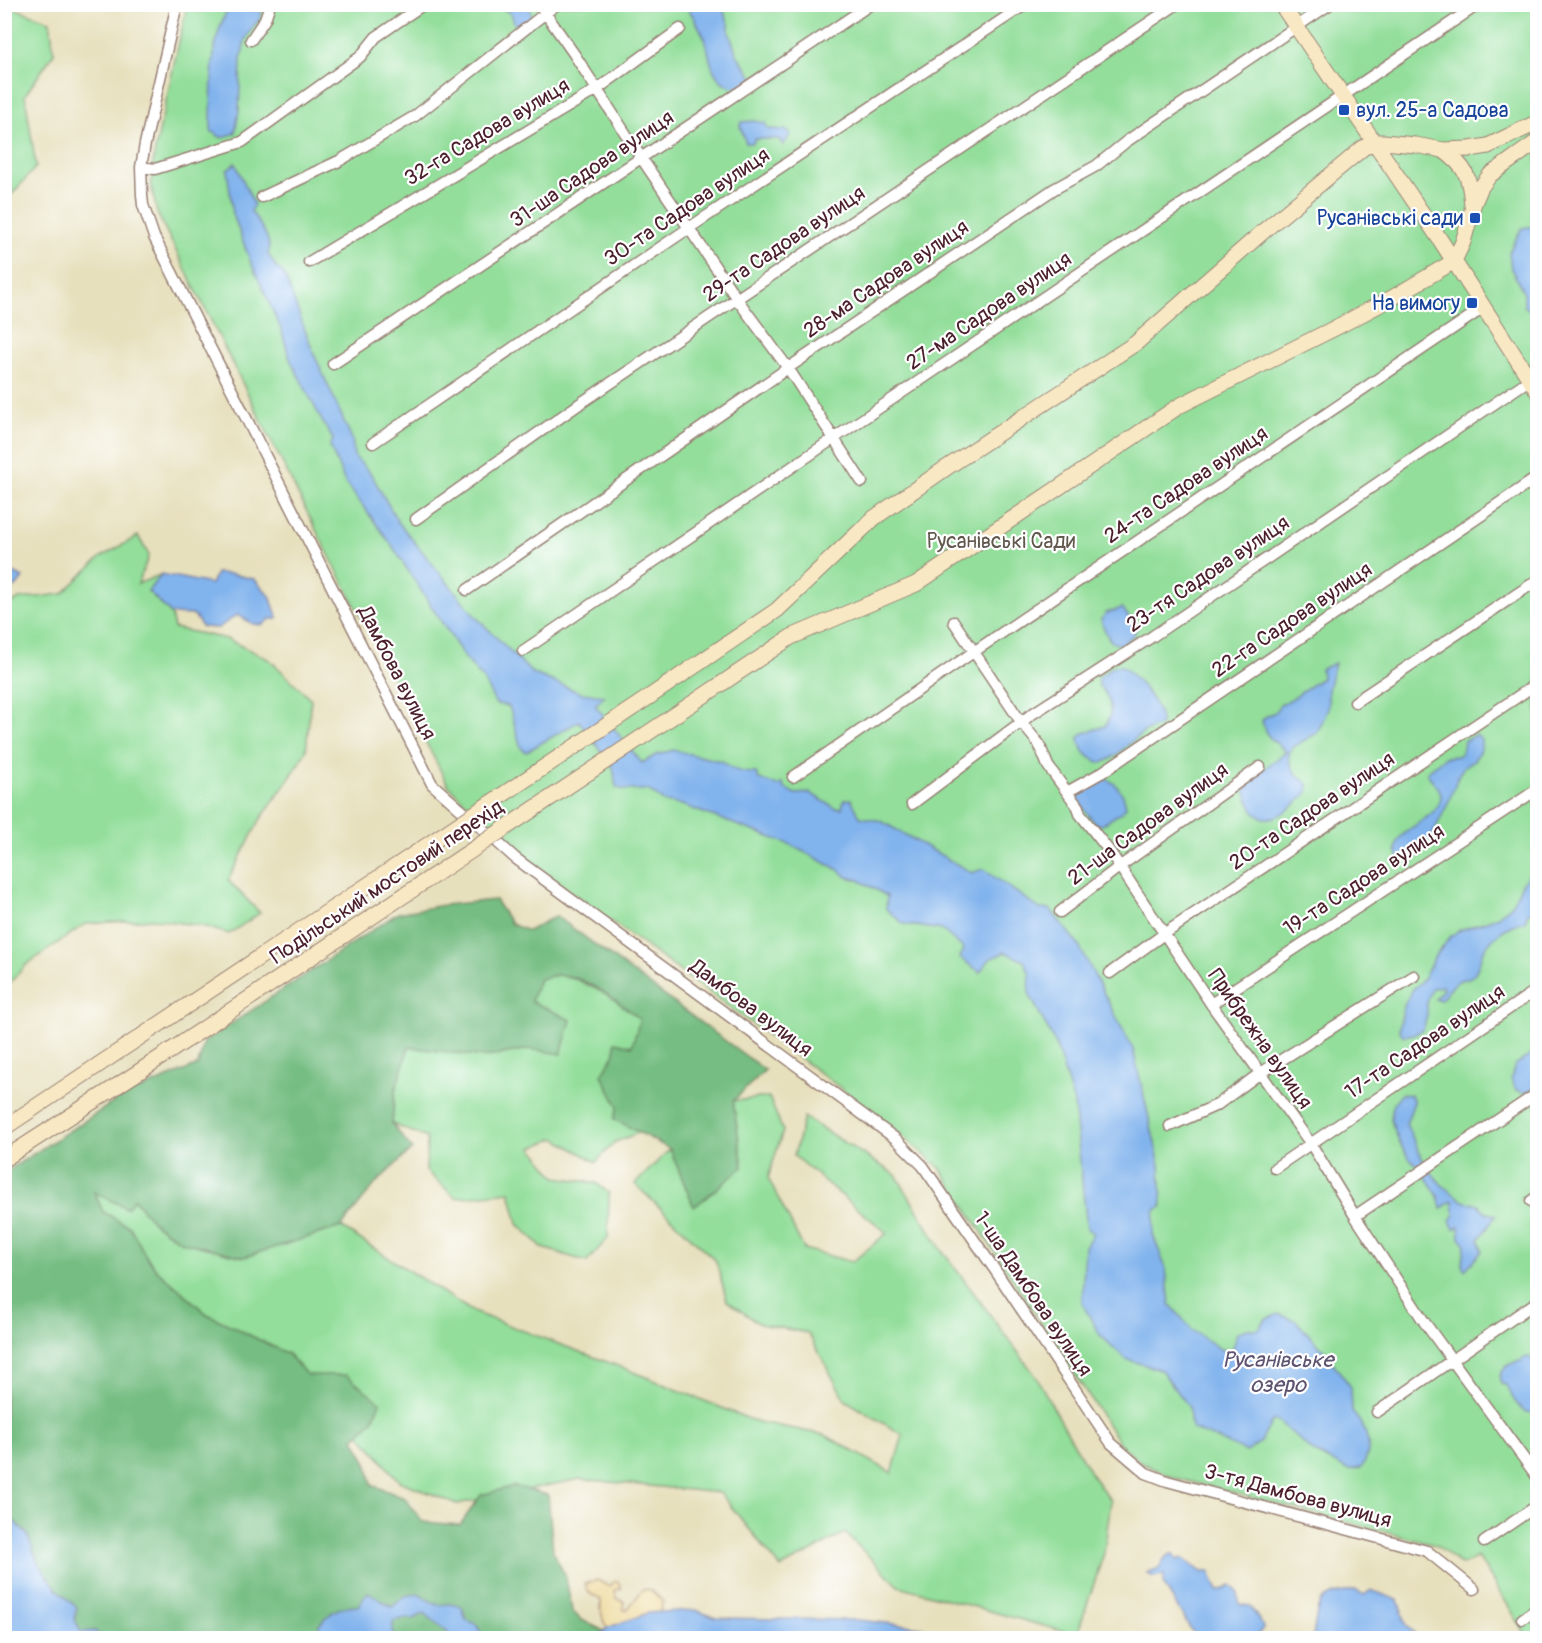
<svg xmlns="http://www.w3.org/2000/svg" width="1542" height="1643" viewBox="0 0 1542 1643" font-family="Pangolin,sans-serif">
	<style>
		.green { fill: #92de9a; stroke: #6e7e62; stroke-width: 1.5 }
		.forest { fill: #75bd82; stroke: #606e56; stroke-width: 1.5 }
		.sand { fill: #eeda9e; stroke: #9c7c64; stroke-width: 1.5 }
		.water { fill: #81b3ed; stroke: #66698c; stroke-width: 1.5 }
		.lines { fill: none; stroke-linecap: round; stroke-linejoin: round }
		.street-casing { stroke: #988074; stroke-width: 13 }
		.secondary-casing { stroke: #988074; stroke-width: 17 }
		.street { stroke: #fff; stroke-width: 10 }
		.secondary { stroke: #f8e8c3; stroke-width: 15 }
		.secondary-bridge-casing { stroke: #988074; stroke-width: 17; stroke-linecap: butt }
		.secondary-bridge { stroke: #f8e8c3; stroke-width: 15 }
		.transit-dot { fill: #1a4fb4; stroke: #fff; stroke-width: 2 }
		.labels { text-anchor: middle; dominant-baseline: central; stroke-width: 4.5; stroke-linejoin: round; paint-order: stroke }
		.transit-label { font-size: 21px; fill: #164399; stroke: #fff; text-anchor: end }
		.street-label { font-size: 21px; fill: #4a1f2b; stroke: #fff }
		.park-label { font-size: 21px; fill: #60584c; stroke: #fff }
		.water-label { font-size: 22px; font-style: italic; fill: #5d536f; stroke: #fff }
	</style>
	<rect width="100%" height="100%" fill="#fff"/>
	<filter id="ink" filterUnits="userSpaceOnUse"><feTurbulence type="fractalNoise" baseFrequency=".0167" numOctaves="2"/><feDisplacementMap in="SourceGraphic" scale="12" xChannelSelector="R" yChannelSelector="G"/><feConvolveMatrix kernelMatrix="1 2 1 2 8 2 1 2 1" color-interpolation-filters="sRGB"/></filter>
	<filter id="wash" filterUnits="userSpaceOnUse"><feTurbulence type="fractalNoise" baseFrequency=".008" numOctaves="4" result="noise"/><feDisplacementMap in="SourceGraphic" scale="24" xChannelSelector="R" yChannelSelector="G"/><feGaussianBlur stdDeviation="1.35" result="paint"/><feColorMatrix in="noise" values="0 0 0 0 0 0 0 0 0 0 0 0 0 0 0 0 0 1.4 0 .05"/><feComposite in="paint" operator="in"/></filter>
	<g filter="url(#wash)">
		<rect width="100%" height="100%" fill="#e7e0bd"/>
		<path class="green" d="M5,5L50,21L54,53L25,95L36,167L5,202Z
			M187,5H1537V1638H1528L1478,1557L1462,1565L1435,1545L1172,1477L1144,1464L1122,1447L940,1168L875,1113L509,847L448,785L316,530L157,213L151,184L154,155Z
			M138,536L149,555L138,584L162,574L148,591L171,614L174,628L227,639L270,660L311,699L306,751L291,776L260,820L228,880L260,913L229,934L202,926L153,919L85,924L26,965L5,988V607L19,599L62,594L101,557Z
			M558,975L578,980L616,999L640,1019L665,1135L638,1133L615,1142L596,1162L555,1138L532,1148L556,1177L596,1183L609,1193L608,1238L587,1262L543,1248L518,1224L510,1192L456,1198L426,1171L427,1138L392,1124L395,1091L409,1046L485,1057L529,1049L531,1001L539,979Z
			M769,1097L783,1131L768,1178L804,1249L852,1262L887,1233L794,1156L804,1117L896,1175L941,1249L1035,1375L1091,1474L1111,1501L1104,1553L1077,1635L899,1586L845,1533L781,1568L720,1493L580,1479L457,1504L399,1481L348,1420L288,1354L207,1314L156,1269L146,1256L130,1227L103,1212L94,1191L126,1208L134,1199L153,1222L167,1233L183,1242L244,1257L341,1227L473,1312L626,1369L754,1421L825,1435L892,1473L903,1435L845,1400L808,1333L760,1324L727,1301L716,1261L635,1184L670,1149L694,1207L743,1167L733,1101Z"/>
		<path class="forest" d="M495,900L511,924L528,931L556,916L765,1070L733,1101L743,1167L694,1207L670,1149L614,1119L618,1107L602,1075L615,1053V1042L632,1046L640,1019C620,1003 585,975 558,975C552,975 545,978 539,979L531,1001L571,1020L561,1054L529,1049L485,1057L409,1047L395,1091L392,1124L412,1149L377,1182L341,1227L244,1257L183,1242L168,1233L153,1222L134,1199L127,1208L94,1192L103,1212L130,1227L146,1256L156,1269L207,1314L288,1354L307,1375H346L380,1402L373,1420L354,1439L367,1463L372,1485L405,1498L423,1522L460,1525L481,1495L514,1486L548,1495L553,1551L566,1578L572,1611L582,1620L604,1631L598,1638H103L95,1631L81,1632L74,1618L76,1608L57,1589L38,1563L27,1534L5,1512L4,1173L120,1098L198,1065L204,1042L398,913L444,905Z"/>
		<path class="sand" d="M597,1580L609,1586L616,1580L621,1585V1589L615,1590L616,1598L624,1602L623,1610H627L643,1589L650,1590L663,1601L660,1612L648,1613L607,1628C601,1619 601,1610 601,1600L588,1592L585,1584Z"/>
		<path class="water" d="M231,5H263L260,19L253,27L245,40L241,59L239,111L235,133L222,138L211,131C212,93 208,37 231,5Z
			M504,5H529L532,20C525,20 521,25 514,24C513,17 512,13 505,10Z
			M686,5H721L729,24V32L737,55L754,79C742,93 724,88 715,73C709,63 709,48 704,37C699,26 693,16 686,5Z
			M754,121L765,123L768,129L785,130L791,134L783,145L779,139H755L753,143H746L740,126L741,122Z
			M235,163L254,204L251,211C259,224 273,239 268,254L276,267L284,274L314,354L352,439L354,456L371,474L398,522L475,616L532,673L581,693L605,696L595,705L642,763L656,755L673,750L724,762C733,771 743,773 756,773L759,779L778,786L783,783L784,788L795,794L810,793L835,808H842L844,800L851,799L860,817L881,821L972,873L983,869L1040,909H1050L1079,946L1133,1049L1160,1165L1162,1207L1155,1210L1153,1235L1166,1269L1170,1304L1192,1330L1220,1349L1228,1351L1233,1348L1237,1333L1246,1329H1259L1266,1319L1279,1314L1296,1321L1324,1351L1351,1387L1352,1412C1367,1428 1375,1449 1361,1468L1348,1470L1315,1453L1278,1421H1272L1261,1441L1247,1452L1191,1428L1189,1407L1161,1370L1126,1359L1100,1335L1082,1303L1085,1247L1093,1233L1087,1229L1074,1103L1056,1045L1029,993L1030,974L1024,961L1005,952L990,959L980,972L960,958L964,949L942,930L904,924L886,909L887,896L859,880L847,877L841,871L789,844L682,805L665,802L648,790H624L616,787L613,767L579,721L526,752L521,748L509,706L496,704L483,679L465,658L391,544L345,482L330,446L333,439L323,423L290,359L281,329L249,258L233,214L227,170Z
			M1537,226H1538L1537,317L1524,306V294L1517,279L1511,269L1509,252L1522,228Z
			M216,573L231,574L254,579L270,596L278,619H270L263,625L253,624L237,615L218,628L202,627L194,615L171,614L148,591L162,574L211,584Z
			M16,574L23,578L16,587L5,588V575Z
			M1122,608L1137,627C1135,636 1121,650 1111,641C1107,637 1102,624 1101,619L1103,618L1106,613Z
			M1335,663L1328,689V709L1317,733L1293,747L1289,753V759L1292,768L1299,777L1308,784V792C1296,804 1271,830 1254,812C1250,807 1247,796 1245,790L1260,772L1286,752C1280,744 1277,745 1271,739C1266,735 1264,727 1262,721L1265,717L1275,712L1280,705L1297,696L1302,691L1322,678L1321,669Z
			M1113,666H1122C1136,677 1163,707 1161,725L1144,732L1112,758L1102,763C1090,760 1079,750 1079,737L1084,733L1105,726C1114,713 1111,697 1099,686V677Z
			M1476,735L1481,739V748L1480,752L1474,760L1463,768L1459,774L1448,803L1432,836L1415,857L1401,861C1379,829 1439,825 1441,796C1441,786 1430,781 1427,772L1445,757L1457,756L1462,753L1464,741Z
			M1099,778C1115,778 1124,793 1126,807L1122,812L1100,826C1092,822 1079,804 1078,795L1088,784Z
			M1537,866V911L1528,913L1525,921C1507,925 1490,937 1482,954C1479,961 1479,969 1473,975C1469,980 1462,978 1457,982C1451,987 1446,994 1441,1000L1435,999L1443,989L1442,986L1432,988L1427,1003V1016L1423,1030L1414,1034L1404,1036L1401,1033L1399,1030L1400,1023L1405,1003L1413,989L1423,980L1434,958L1451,936L1458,931L1495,918L1511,906L1523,882Z
			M1537,1051V1086L1525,1093L1516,1090L1511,1079L1515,1065Z
			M1401,1094L1411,1095L1414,1102L1406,1124L1426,1166L1441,1184L1463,1201L1478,1205L1487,1213L1496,1216L1479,1239L1482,1251L1465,1270L1463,1265L1465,1243L1460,1238L1459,1226L1454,1229L1450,1221L1454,1214L1453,1201L1441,1208L1438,1196L1420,1168L1408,1157L1399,1142L1391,1120L1393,1104Z
			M1529,1357L1537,1363V1412C1521,1417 1512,1397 1506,1385L1501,1384C1496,1371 1510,1362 1521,1361L1523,1358Z
			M4,1512L27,1534L38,1563L57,1589L77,1608L74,1618L81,1632L95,1631L103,1638H5Z
			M1173,1553L1177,1560L1182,1558L1202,1572H1210L1218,1591L1225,1589L1230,1585L1238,1592L1239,1604L1250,1606L1264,1628L1258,1634L1256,1638H1196L1163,1583L1164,1575L1153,1577L1147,1573L1159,1568L1166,1557Z
			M1355,1590L1364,1595L1371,1590L1398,1600L1407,1626L1415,1634L1414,1638H1311L1313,1637C1319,1599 1315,1597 1355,1590Z
			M368,1592L392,1607L405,1596L418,1594L437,1605L450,1604L462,1606L466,1620L477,1624L483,1638H450L448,1633L424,1613L414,1619L406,1618L393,1621V1633L396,1638H319V1625C333,1610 337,1607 358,1606Z
			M696,1610L716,1618L859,1620L921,1627L944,1635L962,1637L967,1638H598L607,1628L648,1613Z"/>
	</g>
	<g filter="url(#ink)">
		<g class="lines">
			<g class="street-casing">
				<path id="street" d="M177,4L145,144L141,167L142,195L143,205L154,237L432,784L515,858L896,1139L923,1166L997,1273L1111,1443L1146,1473L1167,1481L1427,1551L1474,1589
					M539,4L574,54L642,159L737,299L788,368L862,482
					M251,40L265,19L270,4
					M141,167L155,169L242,142L360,57L376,37L424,4
					M262,197L339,161L415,116L557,4
					M309,262L596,90L680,29
					M333,364L871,4
					M373,443L689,228L1026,4
					M416,519L578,405L1177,4
					M467,590L788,368L1054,189L1096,166L1127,141L1330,4
					M954,622L1021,722L1039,744L1048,766L1078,807L1080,814L1110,852L1211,1004L1311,1144L1355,1216L1425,1323L1538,1478
					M523,651L833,439L1479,4
					M1355,702L1538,580
					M793,777L975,651L1483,308
					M1067,792L1101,773L1538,477
					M912,804L1032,714L1153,636L1529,380
					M1060,912L1119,867L1260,767
					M1110,973L1164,934L1538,683
					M1211,1004L1538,789
					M1170,1126L1217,1105L1259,1074L1414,976
					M1275,1168L1538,989
					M1531,1201L1538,1196
					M1355,1216L1538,1093
					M1377,1412L1538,1301
					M1484,1542L1538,1505
					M1522,1619L1538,1608"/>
			</g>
			<g class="secondary-casing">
				<path id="secondary" d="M1281,4L1439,238L1538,392
					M1443,150C1467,167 1470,178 1472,206
					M649,697L777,610L874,518L946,468L1136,343L1266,229L1363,148L1374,142H1384L1415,145L1443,150L1470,149L1488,146L1538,122
					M666,721L791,637L916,584L1179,406L1337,327L1392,298L1446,266L1454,261L1463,242L1474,203L1481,187L1490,175L1538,141"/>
			</g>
			<use href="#street" class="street"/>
			<use href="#secondary" class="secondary"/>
			<g class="secondary-bridge-casing">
				<path id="secondary-bridge" d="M4,1128L649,697
					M4,1159L140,1071L666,721"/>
			</g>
			<use href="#secondary-bridge" class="secondary-bridge"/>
		</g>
	</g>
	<g class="transit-dot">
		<rect x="1338" y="104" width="12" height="12" rx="3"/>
		<rect x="1469" y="212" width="12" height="12" rx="3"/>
		<rect x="1466" y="297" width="12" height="12" rx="3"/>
	</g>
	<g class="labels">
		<g class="transit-label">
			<text x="1356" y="110" text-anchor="start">вул. 25-а Садова</text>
			<text x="1463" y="218">Русанівські сади</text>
			<text x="1460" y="303">На вимогу</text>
		</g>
		<g class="street-label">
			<text transform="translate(487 132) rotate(-31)">32-га Садова вулиця</text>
			<text transform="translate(592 169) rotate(-34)">31-ша Садова вулиця</text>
			<text transform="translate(687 207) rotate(-34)">30-та Садова вулиця</text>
			<text transform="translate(784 244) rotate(-34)">29-та Садова вулиця</text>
			<text transform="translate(886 279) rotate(-34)">28-ма Садова вулиця</text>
			<text transform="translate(989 311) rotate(-34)">27-ма Садова вулиця</text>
			<text transform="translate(1186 485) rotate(-34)">24-та Садова вулиця</text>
			<text transform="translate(1208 574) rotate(-34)">23-тя Садова вулиця</text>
			<text transform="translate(1292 620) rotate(-34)">22-га Садова вулиця</text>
			<text transform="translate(397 673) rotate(63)">Дамбова вулиця</text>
			<text transform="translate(1312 811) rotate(-34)">20-та Садова вулиця</text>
			<text transform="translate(1148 824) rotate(-36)">21-ша Садова вулиця</text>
			<text transform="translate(1364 880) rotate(-33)">19-та Садова вулиця</text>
			<text transform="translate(387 882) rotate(-34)">Подільський мостовий перехід</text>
			<text transform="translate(751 1008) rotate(37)">Дамбова вулиця</text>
			<text transform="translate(1260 1039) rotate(55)">Прибрежна вулиця</text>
			<text transform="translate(1425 1042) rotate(-34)">17-та Садова вулиця</text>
			<text transform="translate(1033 1294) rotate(56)">1-ша Дамбова вулиця</text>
			<text transform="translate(1298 1496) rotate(15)">3-тя Дамбова вулиця</text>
		</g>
		<g class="park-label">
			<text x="1001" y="541">Русанівські Сади</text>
		</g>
		<g class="water-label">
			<text x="1278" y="1360">Русанівське<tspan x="1278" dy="25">озеро</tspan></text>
		</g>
	</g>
	<rect width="1542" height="1643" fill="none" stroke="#fff" stroke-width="24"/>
</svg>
